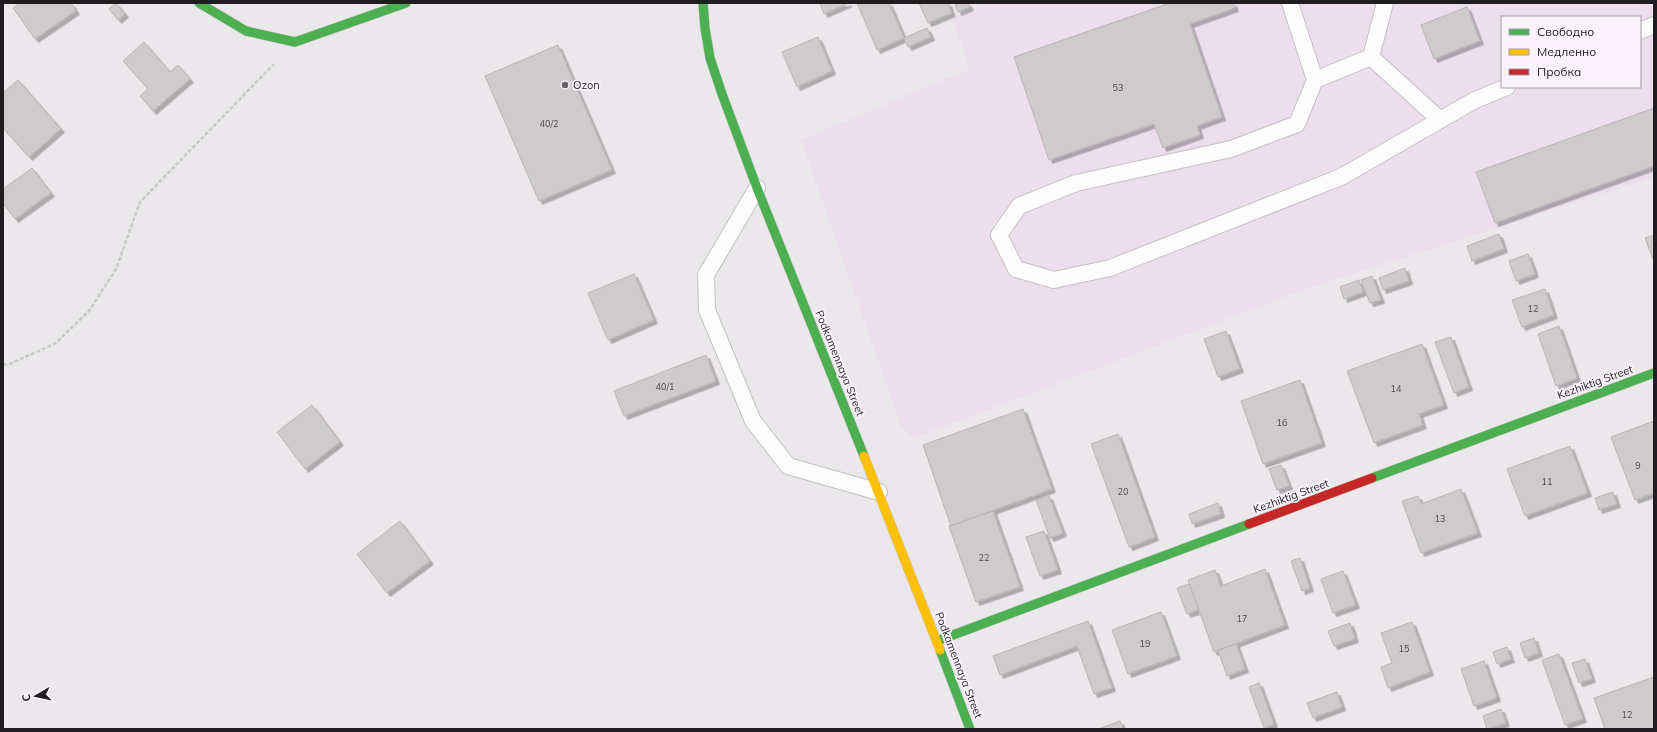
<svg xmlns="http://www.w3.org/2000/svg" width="1657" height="732" viewBox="0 0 1657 732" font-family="Mulish,sans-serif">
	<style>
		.industrial { fill: #eadfea; fill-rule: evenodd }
		.building { fill: #cecbcc; stroke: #b7b4b5; filter: url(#shadow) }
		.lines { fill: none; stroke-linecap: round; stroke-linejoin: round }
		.lane-casing { stroke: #c3c0c3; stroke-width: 18 }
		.fast-casing { stroke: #c3c0c3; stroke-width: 10 }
		.slow-casing { stroke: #c3c0c3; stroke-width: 10 }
		.jam-casing { stroke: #c3c0c3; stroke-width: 10 }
		.path { stroke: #c7c7c7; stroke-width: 2.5; stroke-dasharray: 4 2; stroke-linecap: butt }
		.lane { stroke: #fcfcfc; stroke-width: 16 }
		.fast { stroke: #4caf50; stroke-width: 9 }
		.slow { stroke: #ffc107; stroke-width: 9 }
		.jam { stroke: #c62828; stroke-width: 9 }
		.poi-dot { fill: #666467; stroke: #faf3fb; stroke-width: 1.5 }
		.labels { text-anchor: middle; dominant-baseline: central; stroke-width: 3.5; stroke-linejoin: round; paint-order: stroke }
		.number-label { font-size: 9px; fill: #4b484b }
		.poi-label { font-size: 11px; fill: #1f1d20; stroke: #faf3fb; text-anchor: start }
		.street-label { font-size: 11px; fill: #1f1d20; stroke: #faf3fb }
	</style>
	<defs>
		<filter id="shadow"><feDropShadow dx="3.5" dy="3.5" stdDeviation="0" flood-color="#0004"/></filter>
	</defs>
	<rect width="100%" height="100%" fill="#ebe8ec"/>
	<path class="industrial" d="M976,3H1654V177L1300,291L914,438L901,426L801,140L970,69L952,18L977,9ZM1502,17H1640V87H1502Z"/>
	<path class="building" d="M20,3H71L76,11L35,39L13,8Z
		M116,3L125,14L118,20L109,9Z
		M820,3H849L824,14Z
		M857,3H889L904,38L877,50Z
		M919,3H948L952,13L928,23Z
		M960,3H968L970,7L958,12L955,5Z
		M1170,3H1233L1235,8L1190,24L1222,117L1197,126L1200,135L1163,148L1154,124L1049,160L1014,57Z
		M1467,7L1480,41L1434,59L1421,25Z
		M927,28L931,37L908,47L904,38Z
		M818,37L832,71L797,87L782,52Z
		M144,42L170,72L178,65L190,79L153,111L140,96L148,89L123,61Z
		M558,45L612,170L539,201L485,76Z
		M18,80L61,129L29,157L3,128V93Z
		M1654,108V166L1495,223L1476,172Z
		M32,168L51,193L15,219L3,203V189Z
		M1499,234L1504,249L1472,261L1467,246Z
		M1654,235V262L1645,238Z
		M1528,254L1535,274L1516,281L1509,261Z
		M1405,268L1409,281L1383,290L1379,278Z
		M634,274L654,320L608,340L588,293Z
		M1372,276L1381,300L1370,303L1361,280Z
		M1359,280L1363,292L1344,299L1340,287Z
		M1545,289L1554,315L1522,327L1512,300Z
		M1559,326L1577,378L1556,386L1538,334Z
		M1226,331L1240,369L1218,377L1204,339Z
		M1451,337L1469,387L1454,393L1435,342Z
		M1422,344L1444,405L1419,414L1423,425L1374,443L1347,371Z
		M706,355L716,381L624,416L614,391Z
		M1300,380L1322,443L1263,464L1241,401Z
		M312,405L340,442L305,469L277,432Z
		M1023,409L1052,489L951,526L923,445Z
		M1654,421V493L1635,500L1611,437Z
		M1118,434L1155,537L1129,547L1091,444Z
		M1570,446L1588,493L1525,516L1507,469Z
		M1281,465L1289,486L1277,490L1269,469Z
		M1461,489L1478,533L1421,553L1402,501L1418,496L1421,504Z
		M1613,492L1617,504L1599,510L1595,498Z
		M1049,496L1063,533L1050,538L1036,500Z
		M1218,503L1221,514L1192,524L1189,514Z
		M993,511L1020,587L976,602L949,526Z
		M400,521L430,561L387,593L357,554Z
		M1044,531L1058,570L1040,576L1026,537Z
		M1300,558L1310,588L1302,591L1291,561Z
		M1265,569L1285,625L1214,652L1188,580L1215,570L1221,586Z
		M1343,571L1356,605L1333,613L1321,579Z
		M1189,584L1199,610L1187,614L1177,588Z
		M1161,612L1177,656L1128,674L1112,630Z
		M1088,621L1112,688L1094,694L1077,646L1000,675L993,656Z
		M1412,622L1430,672L1388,688L1381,667L1392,663L1381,633Z
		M1350,623L1355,639L1334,646L1328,631Z
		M1534,638L1539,653L1525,658L1520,643Z
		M1236,644L1245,669L1227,676L1218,650Z
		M1507,647L1511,659L1497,664L1493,652Z
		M1559,654L1583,719L1565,725L1542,660Z
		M1585,659L1592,679L1579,683L1572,663Z
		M1484,661L1497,698L1474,706L1461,669Z
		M1654,677V729H1605L1594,698Z
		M1259,683L1274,724L1264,728L1249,687Z
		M1337,692L1342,707L1313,718L1307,703Z
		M1501,709L1506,723L1487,729L1483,716Z
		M1120,721L1123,729H1098Z"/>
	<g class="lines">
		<g class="lane-casing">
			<path id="lane" d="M1290,3L1315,80L1297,124L1231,149L1076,183L1019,206L999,235L1016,269L1054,280L1110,268L1341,177L1475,100L1507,87
				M1640,31L1654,25
				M1371,57L1440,120
				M1315,80L1371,57L1385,3
				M757,188L706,275L707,310L753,421L788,466L879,492"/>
		</g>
		<g class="fast-casing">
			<path id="fast" d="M199,3L246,31L295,42L406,3
				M703,3L705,28L710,58L722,94L757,188L864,456
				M1372,478L1654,373
				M937,641L1249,524
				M940,650L970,729"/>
		</g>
		<g class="slow-casing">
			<path id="slow" d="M864,456L940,650"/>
		</g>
		<g class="jam-casing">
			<path id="jam" d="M1249,524L1372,478"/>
		</g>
		<path class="path" d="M3,365L12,363L56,343L89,311L116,269L140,202L274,64"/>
		<use href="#lane" class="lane"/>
		<use href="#fast" class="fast"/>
		<use href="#slow" class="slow"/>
		<use href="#jam" class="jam"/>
	</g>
	<circle class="poi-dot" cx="565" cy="85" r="4"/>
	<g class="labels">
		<g class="number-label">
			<text x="1118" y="87">53</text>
			<text x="549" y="123">40/2</text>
			<text x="1533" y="308">12</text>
			<text x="665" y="386">40/1</text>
			<text x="1396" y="388">14</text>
			<text x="1282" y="422">16</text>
			<text x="1638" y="465">9</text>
			<text x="1547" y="481">11</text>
			<text x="1123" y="491">20</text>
			<text x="1440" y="518">13</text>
			<text x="984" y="557">22</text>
			<text x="1242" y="618">17</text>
			<text x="1145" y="643">19</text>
			<text x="1404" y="648">15</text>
			<text x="1627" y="714">12</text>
		</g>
		<g class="poi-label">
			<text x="573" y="85">Ozon</text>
		</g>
		<g class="street-label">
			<text transform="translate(840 363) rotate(68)">Podkamennaya Street</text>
			<text transform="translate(1595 382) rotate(-20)">Kezhiktig Street</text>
			<text transform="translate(1291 496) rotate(-20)">Kezhiktig Street</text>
			<text transform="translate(959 665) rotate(69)">Podkamennaya Street</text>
		</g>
	</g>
	<rect width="1657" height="732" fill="none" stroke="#1f1d20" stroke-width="8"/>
	<rect x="1501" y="16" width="140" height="72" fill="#faf3fb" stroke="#a29da3"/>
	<rect x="1509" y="29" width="20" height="6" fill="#4caf50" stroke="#a29da3"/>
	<text x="1537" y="36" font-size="12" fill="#1f1d20">Свободно</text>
	<rect x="1509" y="49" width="20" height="6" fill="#ffc107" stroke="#a29da3"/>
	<text x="1537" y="56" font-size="12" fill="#1f1d20">Медленно</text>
	<rect x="1509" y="69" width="20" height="6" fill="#c62828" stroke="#a29da3"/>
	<text x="1537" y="76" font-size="12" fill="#1f1d20">Пробка</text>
	<g transform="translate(36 696) rotate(261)" stroke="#faf3fb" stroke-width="3" paint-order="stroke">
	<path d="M0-3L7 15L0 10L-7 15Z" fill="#1f1d20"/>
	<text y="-6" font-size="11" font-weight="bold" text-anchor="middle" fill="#1f1d20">С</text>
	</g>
</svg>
